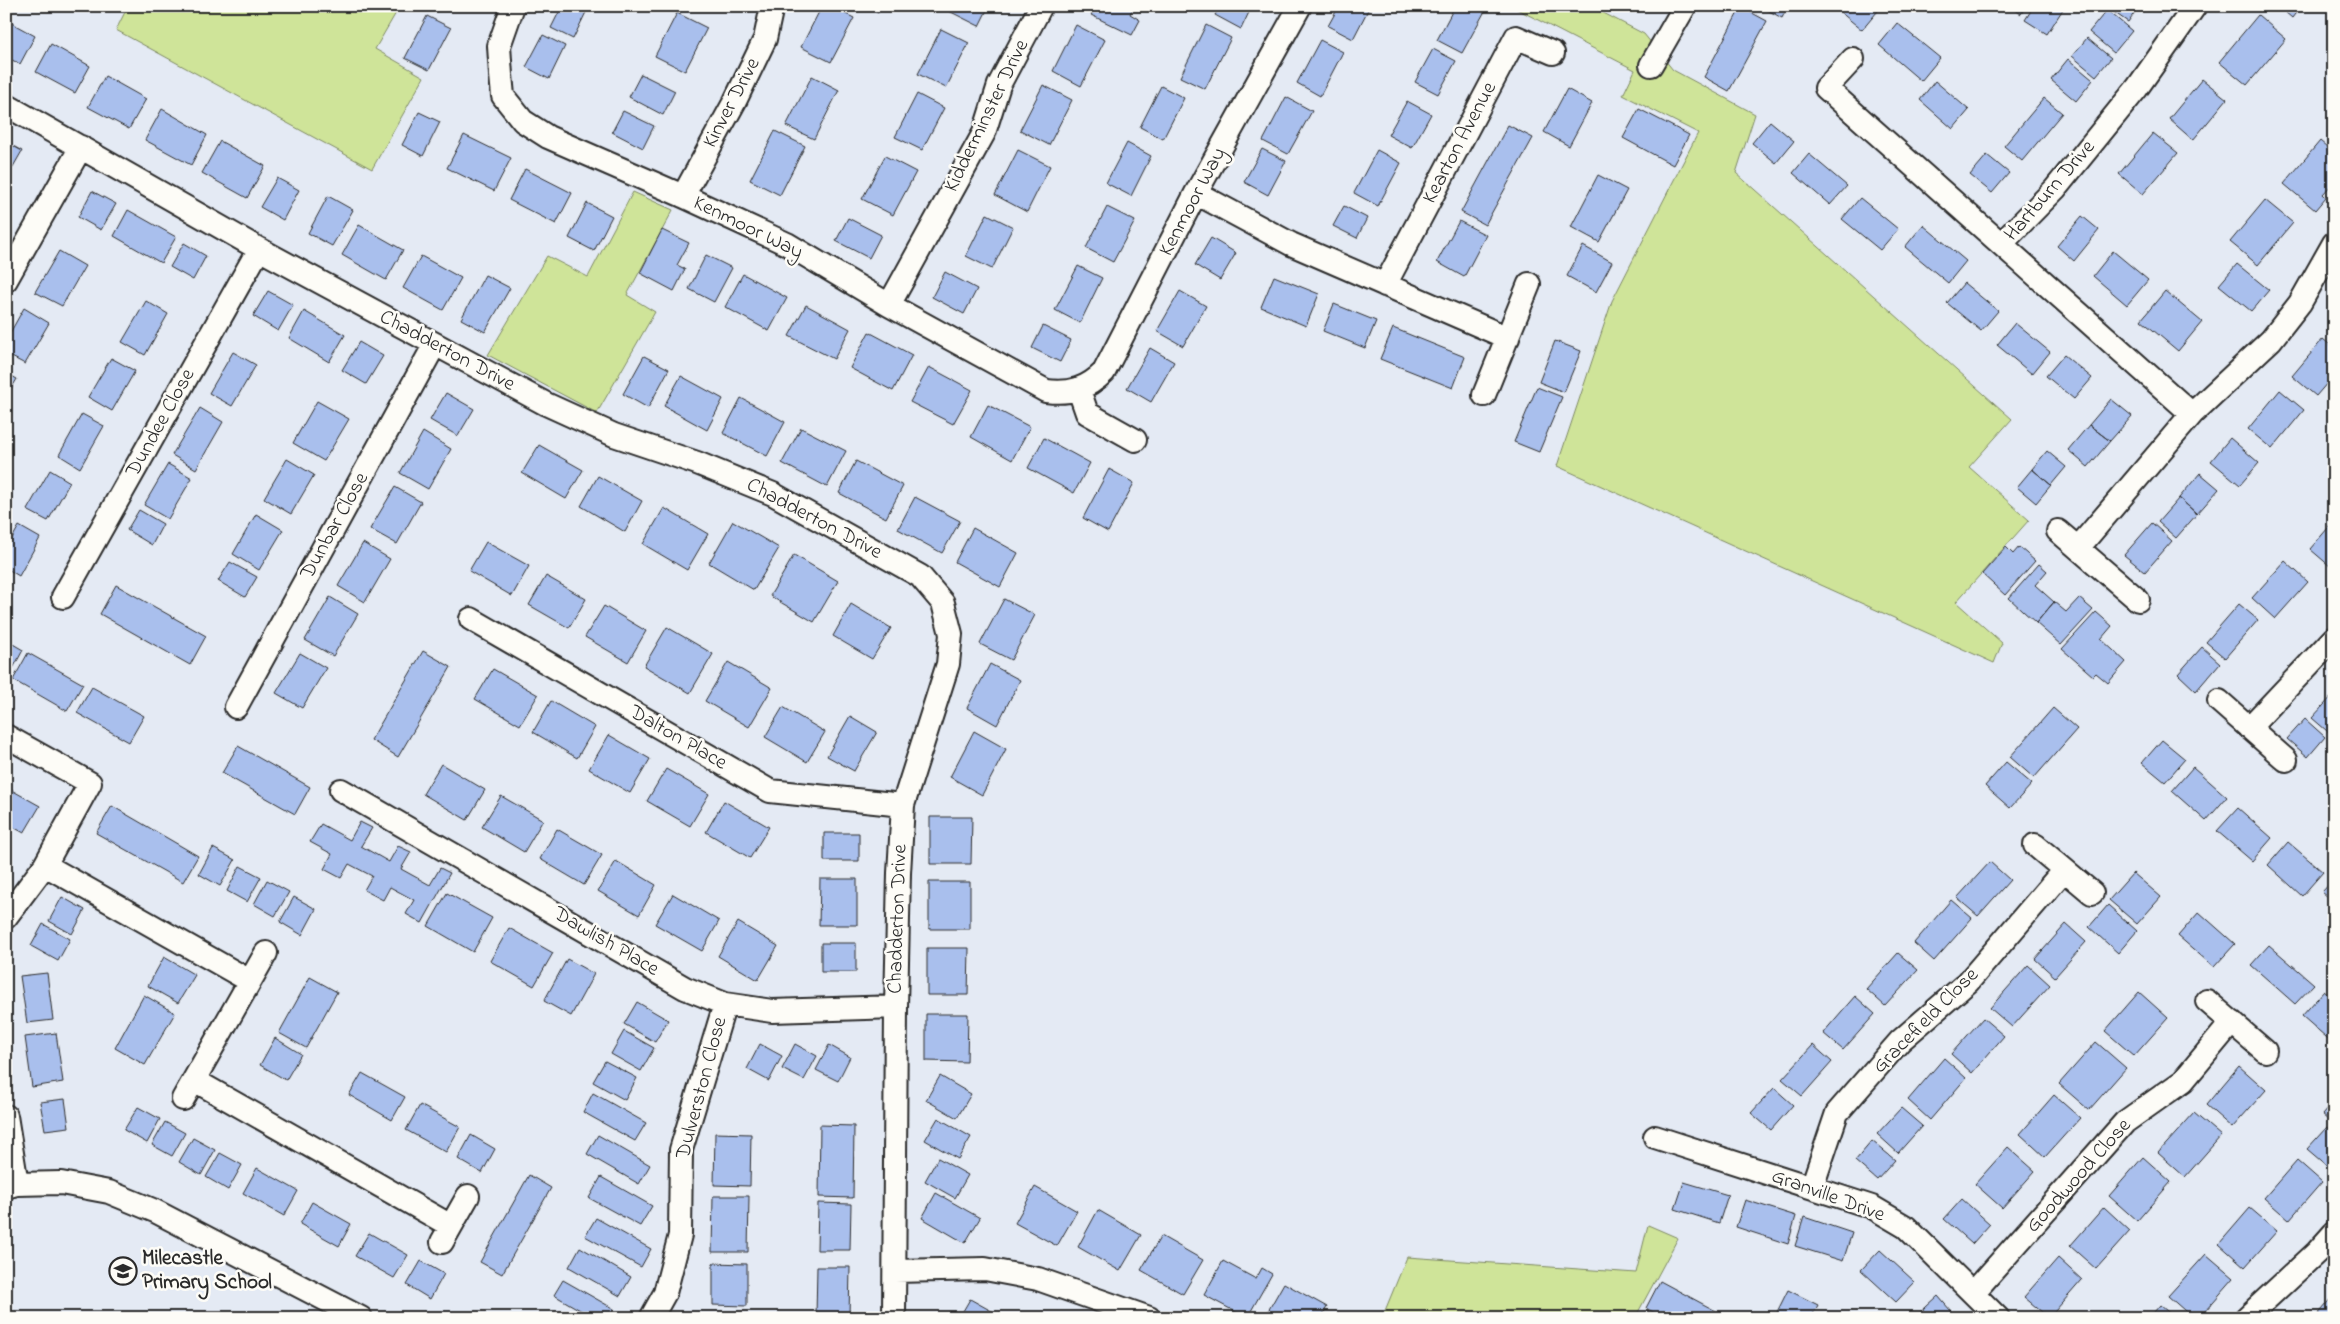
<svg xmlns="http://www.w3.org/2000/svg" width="2340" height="1324" viewBox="0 0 2340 1324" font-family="'Indie Flower',sans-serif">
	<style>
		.green { fill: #cfe499; stroke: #7d8862 }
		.building { fill: #a9bfed; stroke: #2b2b2b }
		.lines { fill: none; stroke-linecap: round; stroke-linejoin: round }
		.street-casing { stroke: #2b2b2b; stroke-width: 26 }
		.street { stroke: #fdfcf7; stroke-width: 22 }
		.labels { text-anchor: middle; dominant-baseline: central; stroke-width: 5; stroke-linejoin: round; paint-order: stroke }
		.street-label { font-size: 21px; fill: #2b2b2b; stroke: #fdfcf7 }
		.poi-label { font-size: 21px; font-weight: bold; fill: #2b2b2b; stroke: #fdfcf7; text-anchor: start }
	</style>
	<rect width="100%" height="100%" fill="#e4eaf4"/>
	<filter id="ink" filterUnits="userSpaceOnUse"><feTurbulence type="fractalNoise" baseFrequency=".02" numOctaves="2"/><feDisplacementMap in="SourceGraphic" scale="10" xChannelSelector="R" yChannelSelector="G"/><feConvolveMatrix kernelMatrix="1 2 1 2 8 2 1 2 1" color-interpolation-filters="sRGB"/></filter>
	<g filter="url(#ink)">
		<path class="green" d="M128,6H400L375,49L424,77L372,169L116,30Z
			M1511,6H1590L1644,34L1673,70L1755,114L1736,173L2012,419L1969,467L2029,520L1956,602L2002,643L1994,663L1557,466L1612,301L1698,133L1623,95L1635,70Z
			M633,192L673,210L627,295L655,312L597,413L488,355L547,256L588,277Z
			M1648,1225L1678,1238L1635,1318H1382L1407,1257L1636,1273Z"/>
		<path class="building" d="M562,6H589L573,39L551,28Z
			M822,6H830L854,18L831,62L801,47Z
			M866,6H881L878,13Z
			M952,6H989L979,26L949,11Z
			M1096,6H1134L1130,14L1140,20L1132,35L1091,15Z
			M1220,6H1252L1241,29L1215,15Z
			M1339,6H1370L1353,39L1328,26Z
			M1455,6H1476L1485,11L1462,53L1437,40Z
			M1760,6H1788L1782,18Z
			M1842,6H1882L1862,30L1839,11Z
			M2010,6H2026L2021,14Z
			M2034,6H2065L2047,34L2025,20Z
			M2105,6H2139L2128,22Z
			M2278,6H2301L2292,18Z
			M1741,7L1767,21L1729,91L1704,77Z
			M2107,10L2132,31L2114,53L2089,32Z
			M677,13L707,28L685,71L655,56Z
			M2258,15L2286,39L2247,85L2219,62Z
			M427,16L451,28L429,70L405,58Z
			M6,20L35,36L20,64L6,57Z
			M1897,23L1940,58L1921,81L1879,45Z
			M1076,25L1105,40L1081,86L1053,71Z
			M1206,25L1231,38L1205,89L1180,77Z
			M941,29L969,43L946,88L918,74Z
			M543,35L565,46L549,79L526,67Z
			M2087,38L2111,58L2096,76L2072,56Z
			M1320,40L1343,52L1320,96L1297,83Z
			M51,44L90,66L75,93L36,72Z
			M1433,49L1456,61L1438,94L1415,82Z
			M2068,59L2093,80L2076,101L2051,80Z
			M641,74L675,91L663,115L629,97Z
			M105,76L146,99L129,129L88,107Z
			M812,76L839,90L814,139L786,126Z
			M2202,79L2227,99L2193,140L2169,119Z
			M1935,81L1969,110L1953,129L1920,100Z
			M1043,85L1072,100L1049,145L1020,130Z
			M1161,86L1184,98L1163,139L1140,127Z
			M1567,89L1592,103L1569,146L1544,132Z
			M917,94L944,108L922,150L895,137Z
			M1286,97L1312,111L1288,154L1263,141Z
			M2044,98L2062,113L2022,161L2004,146Z
			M1407,101L1431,114L1412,148L1388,135Z
			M162,109L207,135L191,165L145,140Z
			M1639,109L1689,135L1673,165L1623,138Z
			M623,111L654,126L643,148L612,132Z
			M419,112L440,122L423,156L402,145Z
			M1770,121L1794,141L1776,163L1752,143Z
			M1508,125L1533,138L1485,225L1461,212Z
			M775,131L805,146L780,195L750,180Z
			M2153,133L2178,153L2143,194L2119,174Z
			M464,135L511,158L494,191L447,168Z
			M220,141L265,166L247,198L202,173Z
			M2320,141L2334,153V182L2323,194L2326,197L2315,210L2284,184Z
			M6,142L22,151L10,172L6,170Z
			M1127,143L1151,156L1131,196L1106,183Z
			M1262,149L1286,161L1268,195L1244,182Z
			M1018,150L1050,166L1027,212L995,195Z
			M1377,150L1401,163L1378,206L1354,193Z
			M1809,154L1847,186L1830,205L1793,173Z
			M1987,155L2009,173L1992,193L1970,175Z
			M885,156L916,172L893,215L862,199Z
			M525,169L572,193L556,224L509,200Z
			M1598,175L1627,190L1599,242L1571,227Z
			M277,178L299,190L283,220L260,207Z
			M92,191L116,204L101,230L78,217Z
			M328,196L353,210L332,246L308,233Z
			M1860,198L1898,229L1880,250L1842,219Z
			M2265,200L2293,223L2258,265L2230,242Z
			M587,203L612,216L594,251L569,238Z
			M1344,206L1367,218L1357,238L1333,226Z
			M1107,207L1135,221L1113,262L1086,248Z
			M128,210L176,237L161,263L114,236Z
			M987,214L1013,227L992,269L966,256Z
			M2082,216L2099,230L2074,261L2057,246Z
			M848,218L881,235L869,258L836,241Z
			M1459,221L1486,235L1464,277L1437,262Z
			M359,225L403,250L386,280L342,255Z
			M1923,225L1966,261L1948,283L1905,247Z
			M662,230L689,243L677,265L685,269L674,291L640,273Z
			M1211,238L1236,253L1220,280L1195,265Z
			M184,243L206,256L193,280L170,267Z
			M1583,246L1612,262L1596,292L1567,276Z
			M59,251L85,266L62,306L35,292Z
			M2113,251L2148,280L2127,305L2093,276Z
			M706,255L732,268L714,302L689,289Z
			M421,256L461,278L443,310L403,288Z
			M2237,264L2269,290L2251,311L2219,285Z
			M1078,266L1102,278L1080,323L1055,310Z
			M945,272L977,289L964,314L932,297Z
			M743,274L787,298L769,331L725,307Z
			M485,275L510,288L485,332L461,319Z
			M1274,276L1319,294L1306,326L1261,307Z
			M1964,283L1998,311L1981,331L1947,303Z
			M268,291L293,305L278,331L253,316Z
			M1180,291L1206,306L1183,346L1157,331Z
			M2165,291L2202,322L2178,351L2141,320Z
			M146,301L168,314L145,355L122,342Z
			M1334,304L1376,321L1365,348L1323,331Z
			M806,305L850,329L834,359L789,336Z
			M24,308L49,323L25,364L6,354V340Z
			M304,311L345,335L329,362L289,338Z
			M2015,323L2050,352L2032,374L1997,345Z
			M1043,326L1071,340L1060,362L1032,348Z
			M1393,328L1465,357L1453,388L1380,359Z
			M869,332L912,355L893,391L850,368Z
			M2323,339L2334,348V375L2316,396L2292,376Z
			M1555,341L1581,351L1564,392L1539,382Z
			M359,342L383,356L366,384L342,370Z
			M1150,348L1174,362L1151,402L1127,388Z
			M233,352L256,365L232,406L209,393Z
			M2064,355L2092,378L2074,399L2046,376Z
			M644,356L669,369L648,408L623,394Z
			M111,358L135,371L112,411L88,397Z
			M929,367L972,390L953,424L910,402Z
			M6,373L17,379L6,397Z
			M681,376L723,399L707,430L664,406Z
			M1537,387L1562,397L1539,452L1514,442Z
			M2280,390L2304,410L2272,449L2248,429Z
			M446,393L474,409L458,436L430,420Z
			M741,398L785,422L767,456L723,433Z
			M2111,399L2132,416L2110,441L2089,425Z
			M317,401L349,419L324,461L293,443Z
			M988,405L1030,427L1012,460L971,437Z
			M200,408L223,422L196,469L172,455Z
			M82,414L104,426L80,468L59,455Z
			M2089,425L2110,441L2088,467L2068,450Z
			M801,428L846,451L827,487L782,463Z
			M423,432L451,449L428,489L400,473Z
			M1044,438L1090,463L1074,493L1028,468Z
			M2230,438L2259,463L2240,485L2211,461Z
			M539,445L583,470L566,499L522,473Z
			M2047,451L2066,467L2051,485L2032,469Z
			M287,459L314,475L291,514L264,498Z
			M856,461L903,486L886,518L839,493Z
			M168,464L192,478L168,519L144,505Z
			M1109,469L1134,483L1108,532L1083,518Z
			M2032,469L2051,485L2036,503L2017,487Z
			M50,470L70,482L48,521L27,510Z
			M2200,473L2219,489L2197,514L2179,498Z
			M598,476L642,501L625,532L581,506Z
			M395,487L421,502L397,544L370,529Z
			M915,497L960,521L942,553L898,529Z
			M2179,498L2197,514L2176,538L2158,522Z
			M664,508L708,534L687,570L643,544Z
			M139,510L163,524L152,545L127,530Z
			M256,514L283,530L259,570L233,554Z
			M733,521L779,548L754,590L709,563Z
			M2334,521V565L2331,567L2310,549Z
			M2152,523L2172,541L2145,572L2124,555Z
			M19,526L40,538L19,576L6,568V549Z
			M973,528L1018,553L1000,587L955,562Z
			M486,542L529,566L512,596L469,571Z
			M363,543L390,559L365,602L338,586Z
			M2006,547L2013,554L2019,547L2035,561L2005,595L1982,574Z
			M794,555L838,581L814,622L770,596Z
			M2285,561L2308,582L2275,619L2252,598Z
			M230,562L257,577L245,597L218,581Z
			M2039,564L2047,571L2035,585L2054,602L2036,623L2009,598Z
			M546,576L586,599L569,628L529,605Z
			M116,585L206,636L190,665L100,614Z
			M330,597L358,614L333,656L305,640Z
			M2079,598L2093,610L2061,645L2036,623L2054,602L2066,612Z
			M1004,599L1035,615L1011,660L980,644Z
			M851,604L891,628L872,659L833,636Z
			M2239,604L2258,620L2225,658L2206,642Z
			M604,606L646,631L628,662L585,637Z
			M2096,612L2112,626L2101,639L2126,662L2108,683L2096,673L2093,676L2062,649Z
			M667,627L713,654L690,693L644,666Z
			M6,640L23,650L10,674L6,672Z
			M2202,647L2220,663L2196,691L2178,674Z
			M423,651L451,667L398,757L371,740Z
			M28,653L83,684L67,711L13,680Z
			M300,653L326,668L302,708L276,693Z
			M728,662L772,688L749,727L705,701Z
			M990,664L1020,680L997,725L967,708Z
			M493,669L538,695L520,725L475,699Z
			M92,687L144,716L129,742L77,713Z
			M2334,694V737L2312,718Z
			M551,701L595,727L577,758L533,732Z
			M783,707L825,732L807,762L765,737Z
			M2053,708L2077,729L2034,778L2010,757Z
			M850,716L877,732L854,771L827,756Z
			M2305,719L2325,737L2308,757L2287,739Z
			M974,731L1006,749L982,795L950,777Z
			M609,735L650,759L630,793L589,769Z
			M2162,740L2185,759L2165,782L2142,763Z
			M238,746L310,787L295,814L222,773Z
			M2006,762L2032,784L2010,808L1985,786Z
			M441,764L485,790L467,820L423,794Z
			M2193,767L2227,797L2206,821L2172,791Z
			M666,769L709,794L690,826L647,801Z
			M6,787L40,806L24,833L6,823Z
			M501,796L543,820L524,852L482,827Z
			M724,801L769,827L750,858L706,832Z
			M112,806L198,856L183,882L96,833Z
			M2238,808L2272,838L2252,861L2217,831Z
			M930,817H972L971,864H930Z
			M360,822L372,828L361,846L389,862L398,846L411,852L401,869L430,885L440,868L450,873L422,923L406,914L414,900L390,887L383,900L364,890L372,876L349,864L341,878L324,869L332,854L310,842L321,824L350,840Z
			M557,829L602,855L584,885L540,859Z
			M824,833H859V861H824Z
			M2288,842L2323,872L2302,896L2268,865Z
			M213,848L235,860L220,886L199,874Z
			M616,861L656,885L639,915L598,891Z
			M1990,862L2010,880L1978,916L1957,898Z
			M240,866L261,877L247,902L227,891Z
			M2133,873L2161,897L2137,924L2109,900Z
			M820,879H857V925H819Z
			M2334,879V902L2322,892Z
			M267,880L289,892L275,916L254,904Z
			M929,882H970V929H929Z
			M447,893L492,918L473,952L428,926Z
			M673,894L719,921L702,951L655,924Z
			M62,897L85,910L72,934L49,921Z
			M294,897L316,909L302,935L280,922Z
			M1951,900L1972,918L1934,961L1914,943Z
			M2108,905L2137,931L2118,953L2089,927Z
			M2199,912L2235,944L2214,967L2178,936Z
			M738,922L778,946L758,980L718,956Z
			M43,924L70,939L58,961L31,946Z
			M2066,924L2086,942L2055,977L2035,959Z
			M509,928L553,953L534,986L490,961Z
			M821,943H856V972H821Z
			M2269,945L2314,984L2295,1004L2251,965Z
			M927,948H969L968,995H927Z
			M1898,953L1918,970L1885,1006L1866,989Z
			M164,957L195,975L178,1003L148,986Z
			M567,959L594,974L571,1016L544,1001Z
			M2028,965L2050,985L2012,1027L1990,1008Z
			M47,973L53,1020L27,1023L20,976Z
			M310,977L337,992L306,1048L279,1033Z
			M2324,991L2334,999V1044L2302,1016Z
			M2139,992L2168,1018L2134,1056L2105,1031Z
			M144,995L175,1013L145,1065L115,1048Z
			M1855,996L1875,1014L1843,1050L1823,1033Z
			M637,1002L668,1020L655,1042L624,1024Z
			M926,1014H968L967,1062L926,1061Z
			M1983,1018L2004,1036L1972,1073L1951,1054Z
			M624,1031L654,1048L641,1071L611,1054Z
			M56,1033L63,1082L32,1087L25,1037Z
			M275,1038L301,1054L286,1080L260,1065Z
			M2096,1042L2126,1068L2089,1110L2059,1084Z
			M760,1044L782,1056L769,1081L747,1069Z
			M795,1044L817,1056L804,1080L782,1069Z
			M829,1045L850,1057L838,1081L816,1070Z
			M1813,1045L1832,1062L1802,1096L1782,1079Z
			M1944,1058L1966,1078L1930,1120L1908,1100Z
			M605,1061L637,1078L625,1100L593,1082Z
			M2239,1066L2266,1090L2232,1128L2206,1105Z
			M362,1073L405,1097L392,1120L349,1095Z
			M940,1076L971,1094L957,1118L926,1100Z
			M1774,1088L1793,1105L1771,1130L1751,1113Z
			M593,1093L646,1123L635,1141L583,1112Z
			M2054,1095L2080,1118L2045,1157L2020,1134Z
			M65,1099L69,1127L45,1130L40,1102Z
			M2334,1101V1125L2322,1115Z
			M420,1105L460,1127L446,1152L406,1130Z
			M138,1107L160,1119L147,1143L124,1130Z
			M1901,1108L1922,1126L1898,1153L1877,1134Z
			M2194,1113L2221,1136L2185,1177L2158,1153Z
			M938,1118L971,1137L958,1159L925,1140Z
			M165,1122L185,1133L172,1156L152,1145Z
			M820,1125L854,1126L853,1198L819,1197Z
			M2327,1127L2334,1133V1172L2307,1149Z
			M715,1133L751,1134L750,1186L714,1185Z
			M471,1135L495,1149L482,1173L458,1159Z
			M598,1135L650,1165L639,1184L587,1154Z
			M193,1138L215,1150L201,1175L179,1162Z
			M1872,1141L1895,1160L1877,1180L1855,1161Z
			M2008,1147L2035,1171L2002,1208L1975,1184Z
			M220,1153L242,1165L228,1190L206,1177Z
			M2143,1157L2171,1182L2137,1221L2109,1196Z
			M938,1158L968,1175L955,1198L925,1181Z
			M2297,1160L2322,1182L2289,1220L2264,1198Z
			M257,1168L298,1191L284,1216L243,1193Z
			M529,1175L551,1188L502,1274L480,1262Z
			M601,1177L652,1206L640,1226L589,1198Z
			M1684,1182L1728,1195L1719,1223L1675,1209Z
			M1035,1187L1077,1211L1057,1246L1015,1223Z
			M936,1193L980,1218L965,1243L922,1218Z
			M713,1196H749L748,1252H712Z
			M1962,1199L1990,1224L1972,1244L1944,1219Z
			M1745,1200L1796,1216L1788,1244L1736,1227Z
			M312,1202L351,1224L339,1246L300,1224Z
			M818,1203L851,1204L850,1250H817Z
			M2104,1207L2130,1231L2096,1269L2070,1246Z
			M2250,1208L2277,1231L2245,1267L2219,1244Z
			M1098,1210L1141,1235L1120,1271L1078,1247Z
			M1804,1217L1852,1233L1843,1261L1795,1246Z
			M596,1218L651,1249L641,1267L585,1236Z
			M369,1233L408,1255L394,1278L355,1256Z
			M1161,1236L1203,1260L1183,1294L1141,1270Z
			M580,1247L631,1277L620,1296L569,1267Z
			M1880,1250L1915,1282L1896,1302L1861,1270Z
			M2206,1254L2234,1278L2199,1318H2193L2168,1296Z
			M2058,1258L2082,1280L2049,1318L2024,1297Z
			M421,1261L444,1274L430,1299L407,1285Z
			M1223,1261L1256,1279L1262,1268L1272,1274L1247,1318L1204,1295Z
			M713,1263L747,1264V1306L713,1305Z
			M817,1267H850L849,1317L816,1316Z
			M563,1280L614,1309L609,1318H594L554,1295Z
			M1660,1281L1729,1318H1664L1646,1308Z
			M1284,1283L1327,1307L1321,1318H1264Z
			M1788,1290L1818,1305L1811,1318H1774Z
			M1938,1296L1957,1318H1914Z
			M2334,1296V1318H2315Z
			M970,1299L1004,1318H959Z
			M2160,1305L2175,1318H2149Z"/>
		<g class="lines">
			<g class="street-casing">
				<path id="street" d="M513,6L499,46L501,75L503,96L523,121L548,137L683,196L787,244L889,305L1046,391C1070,394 1087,389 1104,372L1196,193L1300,6
					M1853,59L1826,88L2001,244
					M1651,65L1685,6
					M6,105L259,249L546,404L614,435L697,463L773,494L920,576L943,603L951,634L948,664L903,805L899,873L896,1007L894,1318
					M1196,193L1291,244L1508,338
					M683,196L735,101L765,39L772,6
					M6,280L81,147
					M1385,285L1516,37L1553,53
					M889,305L984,133L999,85L1041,6
					M1079,390L1087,413L1135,440
					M1484,395L1529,284
					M2192,414L2001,244L2055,189L2137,88L2195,6
					M2058,531L2138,600
					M2078,548L2192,414L2271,340L2300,303L2334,243
					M63,597L259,249
					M471,619L770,791L903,805
					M2219,701L2286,760
					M236,707L435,344
					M2249,728L2334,638
					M6,736L90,783L45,865L6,917
					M341,790L685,988L725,1004L772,1011L896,1007
					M2035,845L2092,893
					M45,865L250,981
					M2207,1001L2265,1051
					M194,1080L451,1226
					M183,1099L266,953
					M6,1116L17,1184
					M1655,1137L1872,1207L1906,1227L1998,1318
					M6,1187L17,1184L61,1183L109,1192L155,1211L361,1318
					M1812,1187L1837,1113L1900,1041L1968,982L2064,870
					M442,1242L468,1196
					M895,1271L985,1269L1038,1279L1149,1318
					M1973,1293L2125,1122L2183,1081L2232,1022
					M651,1318L665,1293L680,1235L681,1150L725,1004
					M2246,1318L2317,1252L2334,1233"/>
			</g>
			<use href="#street" class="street"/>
		</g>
	</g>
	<defs>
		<g id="school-ring" transform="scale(1.4375)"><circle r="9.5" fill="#fdfcf7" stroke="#2b2b2b" stroke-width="1.5"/><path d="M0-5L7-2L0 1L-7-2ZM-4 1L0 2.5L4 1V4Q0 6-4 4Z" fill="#2b2b2b"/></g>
	</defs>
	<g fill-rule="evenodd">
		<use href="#school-ring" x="123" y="1271"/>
	</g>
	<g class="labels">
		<g class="street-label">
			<text transform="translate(732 103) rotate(-62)">Kinver Drive</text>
			<text transform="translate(987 116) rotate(-64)">Kidderminster Drive</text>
			<text transform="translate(1460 143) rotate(-62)">Kearton Avenue</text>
			<text transform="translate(2050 191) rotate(-49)">Hartburn Drive</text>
			<text transform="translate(1193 202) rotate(-62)">Kenmoor Way</text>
			<text transform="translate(748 228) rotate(26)">Kenmoor Way</text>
			<text transform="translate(447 351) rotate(28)">Chadderton Drive</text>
			<text transform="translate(161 423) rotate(-61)">Dundee Close</text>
			<text transform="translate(814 519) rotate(28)">Chadderton Drive</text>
			<text transform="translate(335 526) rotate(-61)">Dunbar Close</text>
			<text transform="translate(678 738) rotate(30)">Dalton Place</text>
			<text transform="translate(898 919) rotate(-88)">Chadderton Drive</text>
			<text transform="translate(606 942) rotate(30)">Dawlish Place</text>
			<text transform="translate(1926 1021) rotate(-45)">Gracefield Close</text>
			<text transform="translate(702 1088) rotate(-75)">Dulverston Close</text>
			<text transform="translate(2079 1176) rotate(-48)">Goodwood Close</text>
			<text transform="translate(1828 1196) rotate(20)">Granville Drive</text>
		</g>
		<g class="poi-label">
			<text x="142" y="1259">Milecastle<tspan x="142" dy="24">Primary School</tspan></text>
		</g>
	</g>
	<rect width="2340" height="1324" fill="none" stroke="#fdfcf7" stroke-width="25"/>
	<rect x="12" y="12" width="2315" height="1299" fill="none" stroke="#2b2b2b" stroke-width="2" filter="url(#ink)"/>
</svg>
